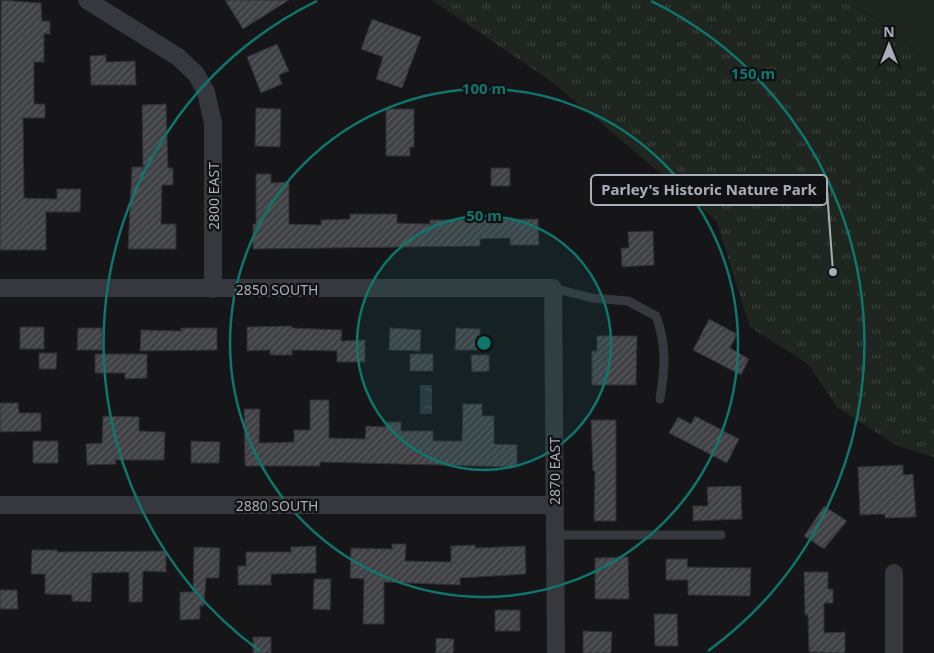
<svg xmlns="http://www.w3.org/2000/svg" width="934" height="653" viewBox="0 0 934 653" font-family="'Noto Sans',sans-serif">
	<style>
		.grass { fill: url(#grass-tufts) }
		.pitch { fill: #1e261f }
		.water { fill: url(#water-ripples) }
		.building { fill: url(#building-hatch); stroke: #303034 }
		.lines { fill: none; stroke-linecap: round; stroke-linejoin: round }
		.lane { stroke: #37383d; stroke-width: 9 }
		.street { stroke: #37383d; stroke-width: 18 }
		.ring { fill: none; stroke: #0f766e; stroke-width: 2.5 }
		.labels { text-anchor: middle; dominant-baseline: central; stroke-width: 4.5; stroke-linejoin: round; paint-order: stroke }
		.street-label { font-size: 14px; fill: #a8adb8; stroke: #111113 }
		.centre { fill: #0f766e; stroke: #111113; stroke-width: 2.5 }
		.ring-label { font-size: 15px; text-anchor: middle; font-weight: bold; fill: #0f766e; stroke: #111113; stroke-width: 4.5; stroke-linejoin: round; paint-order: stroke }
		.leader { fill: none; stroke: #a8adb8; stroke-width: 2 }
		.callout-dot { fill: #a8adb8; stroke: #111113; stroke-width: 2 }
		.callout { fill: #111113; stroke: #a8adb8; stroke-width: 2 }
		.callout-label { font-size: 15px; text-anchor: middle; font-weight: bold; fill: #a8adb8 }
	</style>
	<defs>
		<pattern id="grass-tufts" width="24" height="20" patternUnits="userSpaceOnUse" patternTransform="scale(1.25)"><rect width="24" height="20" fill="#1e261f"/><path d="M3 7l-1-3M5 7V3M7 7l1-3M15 17l-1-3M17 17v-4M19 17l1-3" fill="none" stroke="#3c433d"/></pattern>
		<pattern id="water-ripples" width="26" height="14" patternUnits="userSpaceOnUse" patternTransform="scale(1.25)"><rect width="26" height="14" fill="#2c353c"/><path d="M2 4q2-2 4 0t4 0M15 11q2-2 4 0t4 0" fill="none" stroke="#485056"/></pattern>
		<pattern id="building-hatch" width="6" height="6" patternUnits="userSpaceOnUse" patternTransform="scale(1.25)"><rect width="6" height="6" fill="#404145"/><path d="M-1 1l2-2M0 6l6-6M5 7l2-2" fill="none" stroke="#595a5e"/></pattern>
	</defs>
	<rect width="100%" height="100%" fill="#161618"/>
	<path class="grass" d="M432,0H838C887,20 899,34 934,72V457L898,446L838,408L808,364L750,327L716,220L552,82Z"/>
	<path class="pitch" d="M838,0H934V72C899,34 887,20 838,0Z"/>
	<path class="water" d="M420,385H432V414H420Z"/>
	<path class="building" d="M1,0L41,3L42,21H50V34H44V62H34V104H45V118H23L24,198L57,199V189H81L80,212H46V250H0Z
		M225,0H289L243,29Z
		M372,19L421,37L402,88L376,79L383,57L361,49Z
		M277,44L289,71L279,75L282,84L261,93L247,57Z
		M106,55V62L135,61L136,85H91L90,56Z
		M166,104L168,168H173V185H162L161,224H176V249H128L132,167H143L142,105Z
		M256,108L281,109L280,147L255,146Z
		M386,109H414V147H410V156H386Z
		M491,168H510V186H491Z
		M256,174H271V183L289,182V224L321,225V220L350,219V214H397V223L430,224V220L538,219L539,245H510V238L480,239V246L253,249V224H256Z
		M653,231L654,265L622,267L621,248H629L628,232Z
		M709,319L737,334L730,348L749,359L741,375L693,350Z
		M292,326V328L342,330L341,341L365,340V362H337V351L292,350V355H270V350L247,351V327Z
		M20,327H44V349H20Z
		M78,328H102V350H77Z
		M181,328H217V350L140,351L141,330L181,331Z
		M390,328L421,330L420,351L389,350Z
		M456,328L480,329V350H455Z
		M597,336H637L636,385H592V351H597Z
		M39,353H57L56,369H39Z
		M95,354H147V378L125,379V373H95Z
		M410,354H433V371H410Z
		M471,355H489V371L472,372Z
		M310,400H329V438L365,439L366,426L385,427L386,422H401V431H433V441H462L463,404H482V416H494V444L517,445V467L320,462V466H245L244,409H260L259,443L294,442V430H310Z
		M0,403H18L19,413H41V431L0,432Z
		M103,416L139,417V431L165,432L164,460H115L116,464L87,465L86,444L102,443Z
		M695,416L739,439L727,463L669,433L678,417L691,424Z
		M591,420H616V521H594L595,471H593Z
		M33,441H58V463H33Z
		M191,441L220,442L219,463H191Z
		M903,465V475L913,474L916,517L885,518V514L860,515L858,467Z
		M741,486L742,519L693,521V506H708L707,487Z
		M824,506L847,521L824,549L804,536Z
		M392,544H406L405,561L451,562V546L475,545V548L525,546L526,574L460,578V585L384,582V624H363L364,579L350,578L351,548L392,549Z
		M316,546V573L271,574V585H238V566H246V552H291V547Z
		M194,547L220,548L219,578H206L204,606H200V619L180,620V592H193Z
		M32,550H57V552L166,551V572L143,571L142,602H129V572L92,573L91,602L72,601V595L45,594V574H31Z
		M628,557L629,599H595V558Z
		M666,559H688L687,567L751,568L750,596L688,595V580H666Z
		M804,572H828V589H833V603H824V633L845,632V653L809,652L808,615H805Z
		M314,579H331L330,610L313,609Z
		M0,590H17L18,609H0Z
		M495,610H520V631H495Z
		M654,614H677L678,646H655Z
		M583,631L612,632L611,653H583Z
		M253,637H271V653H253Z
		M436,638L454,639L453,653H436Z"/>
	<g class="lines">
		<path class="lane" d="M553,288L592,298L628,301L656,316C667,346 665,368 660,399
			M555,535H721"/>
		<path class="street" d="M87,0L178,57L196,74L206,92L213,123V289
			M0,288H553L556,653
			M0,505H554
			M894,573V653"/>
	</g>
	<circle cx="484" cy="343" r="127" fill="#0f766e" fill-opacity=".12"/>
	<g class="ring">
		<circle cx="484" cy="343" r="127"/>
		<circle cx="484" cy="343" r="254"/>
		<path d="M260 651A381 381 0 0 1 317 1M651 1A381 381 0 0 1 708 651"/>
	</g>
	<g class="labels">
		<g class="street-label">
			<text transform="translate(213 196) rotate(-90)">2800 EAST</text>
			<text x="277" y="289">2850 SOUTH</text>
			<text transform="translate(554 471) rotate(-90)">2870 EAST</text>
			<text x="277" y="505">2880 SOUTH</text>
		</g>
	</g>
	<circle cx="484" cy="343" r="8" class="centre"/>
	<g class="ring-label">
		<text x="753" y="79">150 m</text>
		<text x="484" y="94">100 m</text>
		<text x="484" y="221">50 m</text>
	</g>
	<path class="leader" d="M833 272L827 190"/>
	<circle class="callout-dot" cx="833" cy="272" r="5"/>
	<rect class="callout" x="591" y="175" width="236" height="30" rx="5"/>
	<g class="callout-label">
		<text x="709" y="195">Parley's Historic Nature Park</text>
	</g>
	<g transform="translate(889 45)" stroke="#111113" stroke-width="4" paint-order="stroke">
	<path d="M0-4L9 19L0 12L-9 19Z" fill="#a8adb8"/>
	<text y="-8" font-size="14" font-weight="bold" text-anchor="middle" fill="#a8adb8">N</text>
	</g>
</svg>
